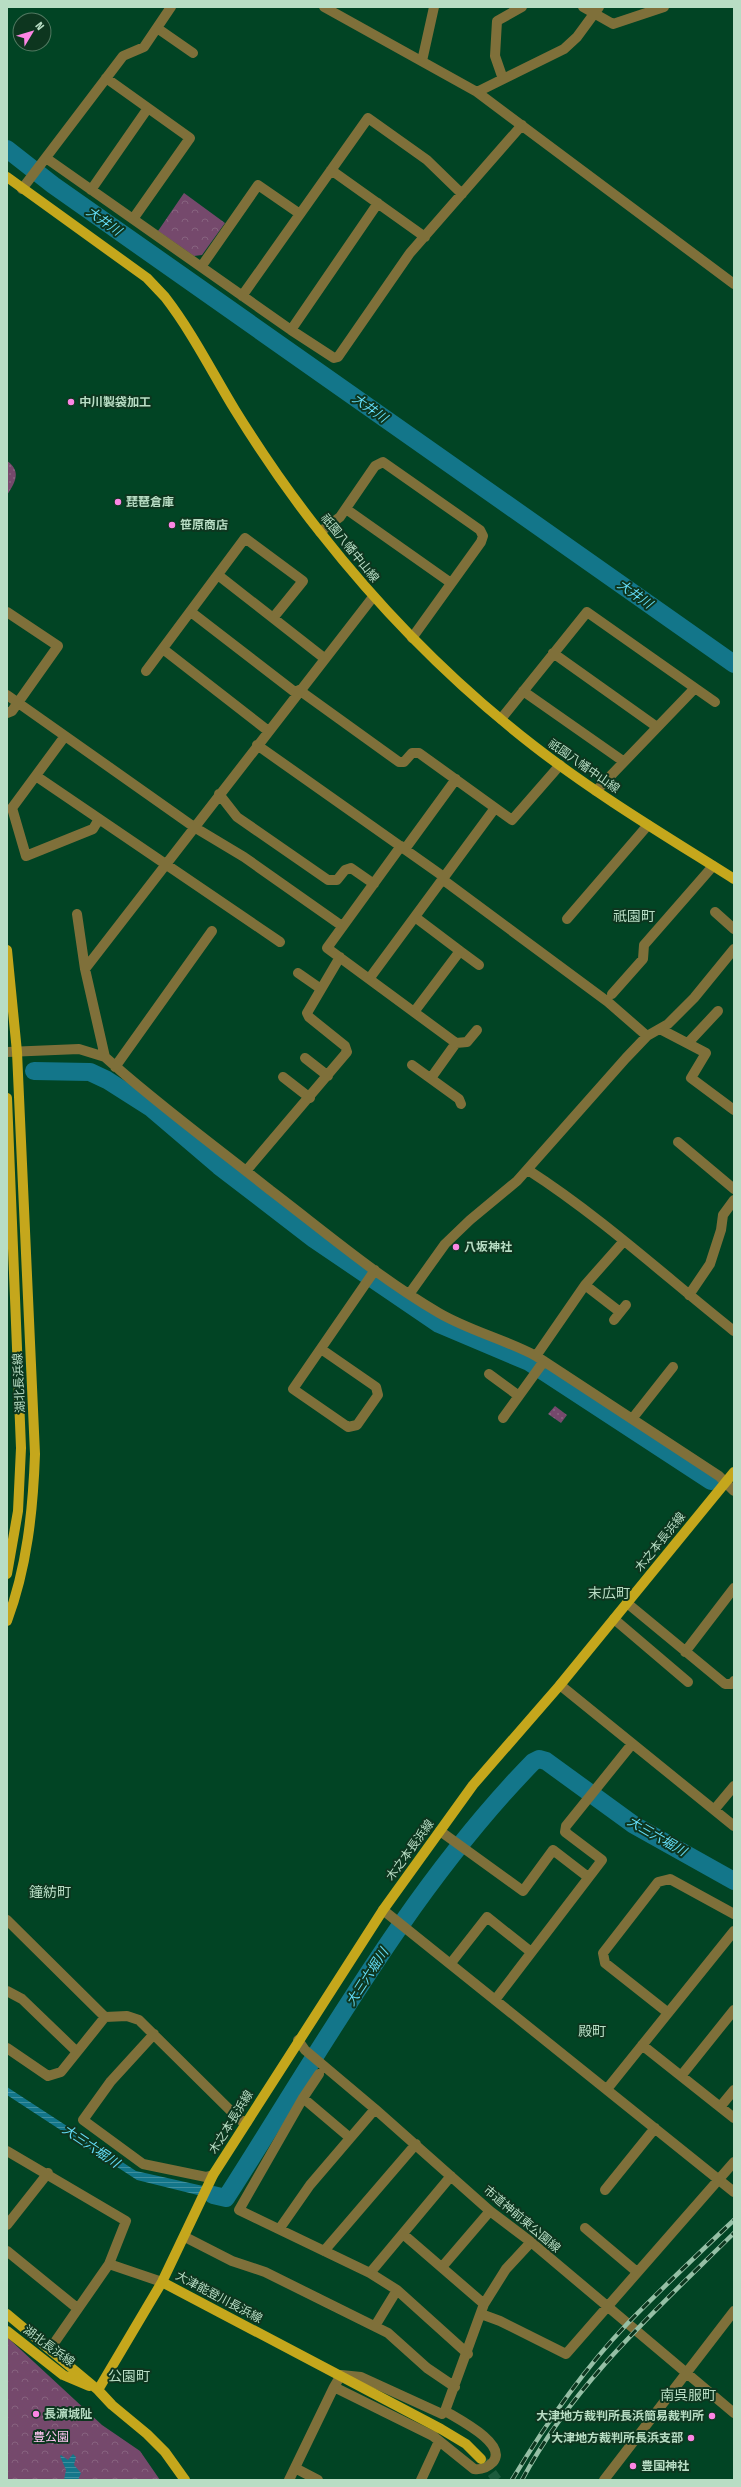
<svg xmlns="http://www.w3.org/2000/svg" width="741" height="2487" viewBox="0 0 741 2487" font-family="'Fira Sans Condensed','Noto Sans JP',sans-serif">
	<style>
		.grass { fill: url(#grass-dots) }
		.forest { fill: url(#forest-crowns) }
		.water { fill: url(#water-rules) }
		.lines { fill: none; stroke-linecap: round; stroke-linejoin: round }
		.river { stroke: #13768a; stroke-width: 18 }
		.major-tunnel { stroke: #1c5b3c; stroke-width: 10; stroke-dasharray: 10 5; stroke-linecap: butt }
		.minor { stroke: #7f703a; stroke-width: 10 }
		.major { stroke: #c5a71c; stroke-width: 10 }
		.rail-casing { stroke: #95bfa5; stroke-width: 4.5 }
		.rail { stroke: #0d361f; stroke-width: 3; stroke-dasharray: 9; stroke-linecap: butt }
		.poi-dot { fill: #fc86e4; stroke: #0d361f; stroke-width: 1.5 }
		.labels { text-anchor: middle; dominant-baseline: central; stroke-width: 4; stroke-linejoin: round; paint-order: stroke }
		.poi-label { font-size: 12px; font-weight: bold; fill: #b8ddc4; stroke: #0d361f; text-anchor: start }
		.street-label { font-size: 12px; fill: #b8ddc4; stroke: #0d361f }
		.park-label { font-size: 12px; fill: #fec6f1; stroke: #0d361f }
		.water-label { font-size: 13px; font-style: italic; fill: #63daf5; stroke: #0d361f }
		.quarter-label { font-size: 14px; fill: #b8ddc4; stroke: #0d361f }
	</style>
	<defs>
		<pattern id="grass-dots" width="8" height="8" patternUnits="userSpaceOnUse"><rect width="8" height="8" fill="#75496c"/><path d="M2 2h.1M6 6h.1" fill="none" stroke="#87637f" stroke-width="1.8" stroke-linecap="round"/></pattern>
		<pattern id="forest-crowns" width="20" height="18" patternUnits="userSpaceOnUse"><rect width="20" height="18" fill="#75496c"/><path d="M2 6a3 3 0 1 1 6 0M12 15a3 3 0 1 1 6 0" fill="none" stroke="#87637f"/></pattern>
		<pattern id="water-rules" width="6" height="5" patternUnits="userSpaceOnUse"><rect width="6" height="5" fill="#13768a"/><path d="M0 2.5h6" fill="none" stroke="#3e8f9e"/></pattern>
	</defs>
	<rect width="100%" height="100%" fill="#014424"/>
	<path class="grass" d="M7,461C22,471 15,483 7,495Z
		M555,1406L567,1415L561,1423L548,1414Z"/>
	<path class="forest" d="M184,193L225,223L202,255L194,256L158,231Z
		M7,2337L102,2425L140,2451L160,2480H7Z"/>
	<path class="water" d="M7,2087L136,2171L221,2190L226,2187L237,2190L230,2203L137,2180L7,2095Z
		M73,2454L76,2457L74,2465L81,2473L78,2480H64L66,2470L60,2456L61,2455L68,2460Z"/>
	<g class="lines">
		<path class="river" d="M7,149L53,185L734,664
			M34,1071L90,1072L107,1080L151,1108L219,1166L314,1239L439,1324L529,1362L711,1481
			M213,2195L226,2198C321,2050 410,1888 533,1762L539,1759L546,1761L634,1825L734,1881"/>
		<path class="major-tunnel" d="M483,2461L497,2480"/>
		<path class="minor" d="M324,7L477,92L734,284
			M583,7L613,24L664,7
			M157,28L193,53
			M422,61L434,7
			M106,78L190,138L133,219
			M503,79L495,56L497,21L522,7
			M477,92L564,49L577,37L599,7
			M46,158L291,330L334,358L338,357L410,253L522,125
			M331,170L425,237
			M22,189L123,56L144,47L171,7
			M91,190L148,108
			M201,267L258,185L300,214
			M242,296L368,118L427,160L462,194
			M291,330L378,203
			M346,509L451,583
			M320,532L340,517L375,466L383,462L480,530L483,536L481,542L412,638
			M218,575L324,658
			M7,612L58,646L12,711L7,713
			M191,612L296,693
			M163,649L267,730
			M553,653L657,727
			M146,671L245,538L303,581L273,618
			M695,688L715,702
			M299,690L399,762H404L412,753H419L512,820L560,765
			M523,691L623,761
			M7,695L194,827L244,857L342,926
			M501,719L587,612L695,688L596,791
			M65,736L12,808L26,856L93,829L99,819
			M257,745L444,877
			M36,776L280,942
			M219,794L237,817L328,880H337L345,870L351,868L374,884
			M401,846L327,948L456,1043L431,1078
			M405,849L456,779
			M442,879L608,1002L647,1036
			M715,912L734,929
			M77,914L85,969L105,1057
			M567,919L648,825
			M460,951L479,965
			M85,969L373,597
			M298,973L321,989
			M369,979L495,808
			M612,994L643,959L644,945L713,866
			M414,1012L460,951L415,917
			M660,1029L706,1053L691,1078L734,1110
			M456,1043L467,1042L477,1030
			M688,1043L718,1011
			M7,1052L79,1049L105,1057C157,1104 215,1146 270,1190C325,1232 379,1278 439,1313C470,1331 504,1339 536,1356L719,1476L734,1491
			M305,1058L328,1076
			M412,1065L459,1099L461,1104
			M115,1067L212,931
			M283,1077L310,1098
			M678,1142L734,1189
			M528,1170C601,1217 666,1277 734,1331
			M246,1171L347,1052L345,1046L309,1017L307,1013L340,957
			M585,1285L620,1312
			M410,1293L445,1244L470,1220L517,1181L626,1058L647,1036L668,1024L694,998L734,949
			M689,1295L710,1264L721,1230L723,1215L734,1200
			M614,1320L626,1305
			M321,1349L376,1387L378,1395L357,1425L348,1427L293,1389L375,1270
			M536,1356L585,1285L623,1242
			M489,1374L519,1396
			M503,1418L544,1361
			M632,1419L673,1367
			M627,1603L725,1684H732L734,1681
			M614,1619L688,1682
			M685,1652L734,1588
			M560,1685L734,1826
			M714,1810L734,1786
			M440,1831L523,1891L553,1850L588,1877
			M383,1910L734,2192
			M7,1920L105,2017
			M451,1963L487,1917L531,1952
			M7,1991L22,1999L77,2052
			M495,2000L602,1860L565,1832L566,1826L632,1744
			M667,2012L605,1963L603,1953L658,1882L670,1879L734,1914
			M154,2034L111,2081L83,2120L143,2164L206,2177L213,2175
			M298,2040L305,2050L375,2109L490,2211L531,2242L734,2413
			M642,2045L734,2118
			M7,2048L48,2076L61,2072L105,2017L127,2016L139,2020L240,2120L247,2122
			M681,2076L734,2010
			M607,2089L734,1931
			M303,2098L319,2074
			M720,2107L734,2090
			M349,2137L303,2098L239,2210L370,2273
			M7,2151L126,2221L109,2264L162,2282
			M605,2190L655,2128
			M7,2225L48,2173
			M280,2228L310,2185L375,2109
			M585,2228L637,2272
			M403,2234L484,2304
			M185,2237L232,2261L265,2272L388,2333L427,2368L455,2387
			M7,2251L77,2308
			M324,2251L416,2144
			M442,2267L490,2211
			M397,2290L468,2354
			M481,2314L500,2321L566,2354L734,2162
			M375,2326L397,2290L370,2273L451,2176
			M50,2349L109,2264
			M445,2411L442,2414L361,2377L341,2375L334,2387L433,2436L474,2469C482,2470 487,2468 493,2462C508,2444 458,2419 445,2411L484,2304L506,2269L531,2242
			M295,2468L318,2480
			M289,2480L334,2387
			M421,2480L439,2441
			M604,2480L734,2311"/>
		<path class="major" d="M7,177L147,278L165,297C192,332 212,372 235,410C261,452 289,493 320,532C382,611 454,684 534,746C597,795 666,836 734,879
			M7,950L17,1052L35,1454C33,1510 27,1568 7,1621
			M7,1098L21,1448L18,1511L7,1574
			M162,2282L441,2429L466,2444L481,2459
			M7,2314L98,2390L112,2405L147,2434L165,2452L185,2480
			M7,2331L63,2375L89,2386
			M98,2390L162,2282L213,2175L383,1910L473,1785L560,1685L734,1472"/>
		<g class="rail-casing">
			<path id="rail" d="M512,2480C545,2425 583,2370 627,2324C662,2288 698,2254 734,2220
				M522,2480C573,2384 658,2308 734,2233"/>
		</g>
		<use href="#rail" class="rail"/>
	</g>
	<g class="poi-dot">
		<circle cx="71" cy="402" r="4"/>
		<circle cx="118" cy="502" r="4"/>
		<circle cx="172" cy="525" r="4"/>
		<circle cx="456" cy="1247" r="4"/>
		<circle cx="36" cy="2414" r="4"/>
		<circle cx="712" cy="2416" r="4"/>
		<circle cx="691" cy="2438" r="4"/>
		<circle cx="633" cy="2466" r="4"/>
	</g>
	<g class="labels">
		<g class="poi-label">
			<text x="79" y="402">中川製袋加工</text>
			<text x="126" y="502">琵琶倉庫</text>
			<text x="180" y="525">笹原商店</text>
			<text x="464" y="1247">八坂神社</text>
			<text x="44" y="2414">長濵城阯</text>
			<text x="704" y="2416" text-anchor="end">大津地方裁判所長浜簡易裁判所</text>
			<text x="683" y="2438" text-anchor="end">大津地方裁判所長浜支部</text>
			<text x="641" y="2466">豊国神社</text>
		</g>
		<g class="street-label">
			<text transform="translate(350 548) rotate(51)">祇園八幡中山線</text>
			<text transform="translate(584 766) rotate(35)">祇園八幡中山線</text>
			<text transform="translate(19 1383) rotate(-93)">湖北長浜線</text>
			<text transform="translate(660 1542) rotate(-51)">木之本長浜線</text>
			<text transform="translate(410 1850) rotate(-54)">木之本長浜線</text>
			<text transform="translate(231 2122) rotate(-58)">木之本長浜線</text>
			<text transform="translate(522 2219) rotate(40)">市道神前東公園線</text>
			<text transform="translate(219 2297) rotate(28)">大津能登川長浜線</text>
			<text transform="translate(49 2346) rotate(36)">湖北長浜線</text>
		</g>
		<g class="park-label">
			<text x="51" y="2437">豊公園</text>
		</g>
		<g class="water-label">
			<text transform="translate(104 221) rotate(35)">大井川</text>
			<text transform="translate(370 408) rotate(35)">大井川</text>
			<text transform="translate(635 594) rotate(35)">大井川</text>
			<text transform="translate(657 1836) rotate(30)">大三六堀川</text>
			<text transform="translate(367 1977) rotate(-57)">大三六堀川</text>
			<text transform="translate(91 2146) rotate(34)">大三六堀川</text>
		</g>
		<g class="quarter-label">
			<text x="634" y="916">祇園町</text>
			<text x="609" y="1593">末広町</text>
			<text x="50" y="1892">鐘紡町</text>
			<text x="592" y="2031">殿町</text>
			<text x="129" y="2376">公園町</text>
			<text x="688" y="2395">南呉服町</text>
		</g>
	</g>
	<rect width="741" height="2487" fill="none" stroke="#b8ddc4" stroke-width="16"/>
	<g transform="translate(32 32) rotate(52)"><circle r="19" fill="#0d361f" stroke="#517961"/>
	<path d="M0-3L7 15L0 10L-7 15Z" fill="#fc86e4"/>
	<text y="-6" font-size="11" font-weight="bold" text-anchor="middle" fill="#b8ddc4">N</text>
	</g>
</svg>
